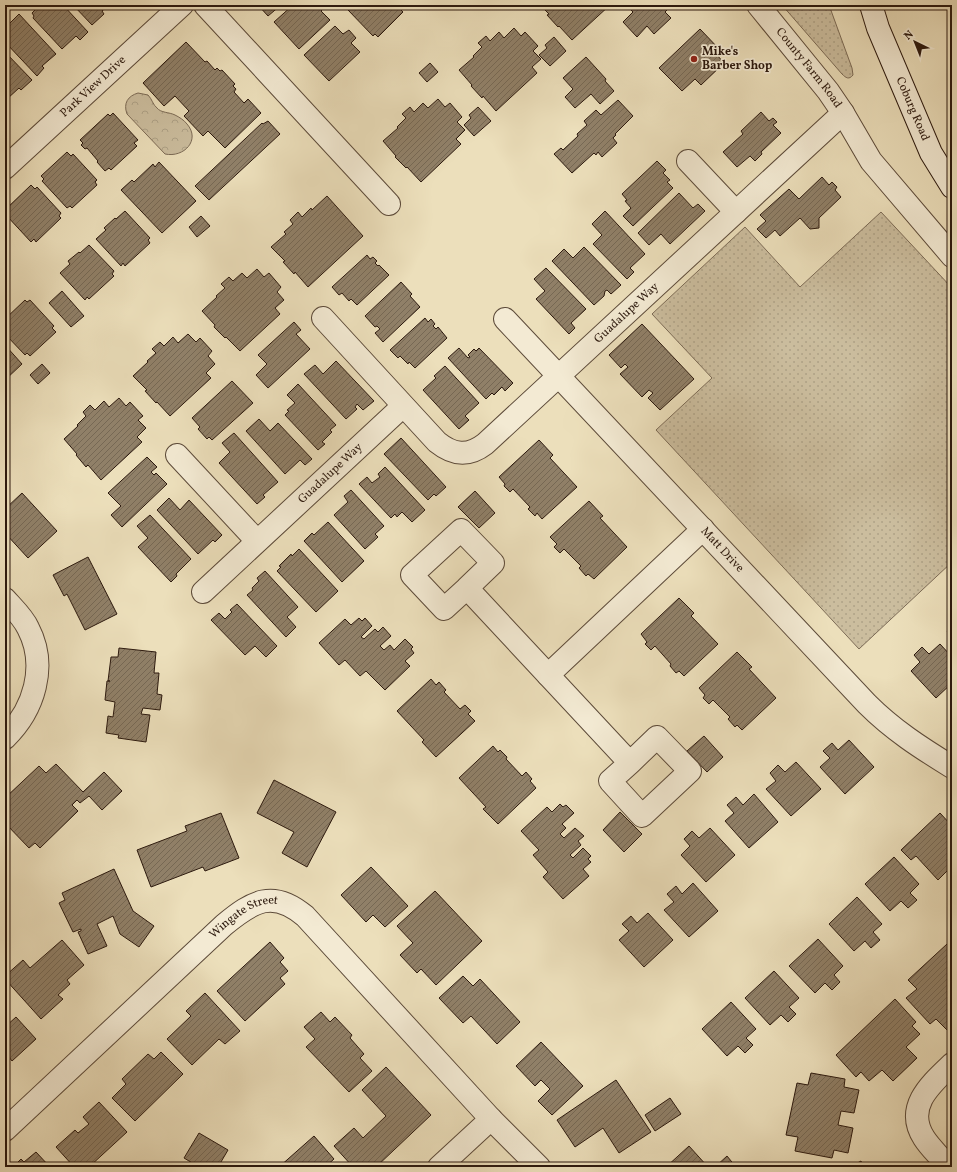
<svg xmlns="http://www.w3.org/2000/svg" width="957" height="1172" viewBox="0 0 957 1172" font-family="Vollkorn,serif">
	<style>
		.grass { fill: url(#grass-dots); stroke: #7c6b56 }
		.park { fill: url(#park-crowns); stroke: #7c6b56 }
		.building { fill: url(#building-hatch); stroke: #2c190e }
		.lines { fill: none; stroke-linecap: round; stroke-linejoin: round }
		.minor-casing { stroke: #5c4a39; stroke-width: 24 }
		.tertiary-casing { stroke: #5c4a39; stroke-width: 24 }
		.secondary-casing { stroke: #2c190e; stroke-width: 24 }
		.minor { stroke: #f3ead3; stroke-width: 22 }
		.tertiary { stroke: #f3ead3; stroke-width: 22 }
		.secondary { stroke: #f3ead3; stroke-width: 22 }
		.poi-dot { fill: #8f2418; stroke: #f3ead3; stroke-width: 1.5 }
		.labels { text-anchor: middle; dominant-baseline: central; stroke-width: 3.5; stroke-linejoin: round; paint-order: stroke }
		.poi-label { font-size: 12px; font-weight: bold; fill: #2c190e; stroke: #f3ead3; text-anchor: start }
		.street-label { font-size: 12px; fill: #2c190e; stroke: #f3ead3 }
	</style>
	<defs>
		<pattern id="grass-dots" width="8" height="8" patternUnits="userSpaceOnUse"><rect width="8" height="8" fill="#cbbd9e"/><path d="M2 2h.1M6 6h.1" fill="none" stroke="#aea287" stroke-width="1.8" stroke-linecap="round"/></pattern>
		<pattern id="park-crowns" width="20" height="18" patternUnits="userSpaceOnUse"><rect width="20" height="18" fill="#cbbd9e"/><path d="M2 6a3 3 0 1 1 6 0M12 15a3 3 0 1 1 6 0" fill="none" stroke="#aea287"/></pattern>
		<pattern id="building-hatch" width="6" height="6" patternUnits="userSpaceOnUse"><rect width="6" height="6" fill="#908068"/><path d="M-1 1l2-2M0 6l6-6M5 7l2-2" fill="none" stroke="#766854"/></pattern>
	</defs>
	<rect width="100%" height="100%" fill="#ecdfbb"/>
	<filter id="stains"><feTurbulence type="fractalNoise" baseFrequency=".005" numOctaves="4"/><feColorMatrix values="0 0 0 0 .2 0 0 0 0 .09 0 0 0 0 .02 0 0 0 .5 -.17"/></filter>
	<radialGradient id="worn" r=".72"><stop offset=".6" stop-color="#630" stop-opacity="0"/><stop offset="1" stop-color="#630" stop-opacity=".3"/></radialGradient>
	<path class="grass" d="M782,5H829L852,68L853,75C849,80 846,78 842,74Z
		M881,212L952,288V562L859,649L656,430L712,378L652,314L745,227L800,287Z"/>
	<path class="park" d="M138,93L148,95C152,99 153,105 157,108C161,113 169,112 175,115C179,117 184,120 187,124C201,140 184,158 165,154L127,114C123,103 128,96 138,93Z"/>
	<path class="building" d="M40,5L43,8L46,5H63L88,32L80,40L76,36L62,49L33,18L34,16L32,13Z
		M73,5H109L102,11L104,14L92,25Z
		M258,5H281L268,16Z
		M293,5H326V6L321,11L330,20L299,49L274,22Z
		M347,5H401L403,7L401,10L403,12L378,37L375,34L373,36L348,10L349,8Z
		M540,5H610L572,40L559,26L558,27L547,15L549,14Z
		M630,5H670L671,6L665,12L671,18L654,34L647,26L637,37L623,22L633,12L628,7Z
		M19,14L56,54L42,66L44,68L37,76L5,42V28Z
		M335,26L343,34L349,30L356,38L351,43L360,52L329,81L304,55Z
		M514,28L521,36L525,32L538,46L533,51L541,59L532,67L537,73L496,111L483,96L482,98L471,86L472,85L459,70L474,57L473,56L482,47L478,43L486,36L490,41L499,32L504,38Z
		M700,29L721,51L717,55L724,63L701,85L695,79L682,91L659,68Z
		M554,37L566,51L550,66L539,55L547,48L545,45Z
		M186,42L205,62L207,61L215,70L217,68L220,71L222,70L235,84L233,86L236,89L234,92L244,103L248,99L261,113L225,148L208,131L203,136L184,116L189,111L175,96L164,106L143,83Z
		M5,52L32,80L21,90L19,88L7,99L5,97Z
		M586,57L606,79L605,81L614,91L600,104L591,94L575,108L565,97L573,89L563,78Z
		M430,63L438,72L427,82L419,73Z
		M438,99L445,107L450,103L462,117L457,122L465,130L456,139L461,144L421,182L407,167L406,168L395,157L396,156L383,141L398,128L397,127L406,118L402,114L410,107L414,112L423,103L428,108Z
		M618,100L633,116L615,134L616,135L613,138L617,143L602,157L598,152L596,155L594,153L572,173L554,154L561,148L563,150L578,136L577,134L587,125L584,121L596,110L601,115Z
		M478,107L491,121L474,136L464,125L471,118L469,115Z
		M761,112L769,121L773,118L777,122L773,125L781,133L761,152L762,154L755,161L750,156L737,167L723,152L743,134L741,131Z
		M113,113L138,140L134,143L137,146L111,170L109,168L105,171L97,162L98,161L87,148L85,149L81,145L83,143L80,140L108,114L110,116Z
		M268,121L280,134L209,200L195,186L262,123L263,124Z
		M67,152L71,156L73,154L97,180L95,182L97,185L72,208L70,206L67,208L42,181L44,179L41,176Z
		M657,161L666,170L663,173L670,180L667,182L673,188L633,226L623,216L631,208L625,201L627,200L622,194Z
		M159,162L196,201L162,233L121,190L132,180L134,182L153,164L155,167Z
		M822,177L829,185L832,182L837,187L835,190L841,197L819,218V228L810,229L800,218L780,236L775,230L766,238L757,229L766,221L760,215L789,189L799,199Z
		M31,185L35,189L37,187L61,213L59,216L61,218L36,242L34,239L31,242L6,215L8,213L5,210Z
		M679,193L693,208L698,204L705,211L670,244L661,234L649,245L638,233Z
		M327,196L363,236L308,287L295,272L294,274L283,262L285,261L271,247L286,234L284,232L293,224L290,220L298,212L302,217L311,208L312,210Z
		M125,211L150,238L148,240L150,243L125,266L123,263L121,266L96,239L106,230L104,228L115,218L116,219Z
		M605,211L645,254L630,268L634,272L627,279L593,244L602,235L592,224Z
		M201,216L210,226L197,237L189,227Z
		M89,245L114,271L112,274L114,276L89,299L87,297L85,300L60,273L70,264L68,261L79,252L80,253Z
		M584,247L621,285L611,294L607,290L605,291L604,296L594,305L552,261L564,249L573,258Z
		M367,255L370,259L373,257L377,261L375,263L378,266L379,265L389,275L357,305L351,299L349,301L342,293L339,295L332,287Z
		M546,268L586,309L571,323L575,328L569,334L536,299L545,291L534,279Z
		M257,269L264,277L269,273L281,287L277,292L284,300L275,308L280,314L240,351L226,337L225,338L214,327L215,325L202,311L217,297L216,296L225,288L221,284L229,277L233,281L242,273L247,278Z
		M401,282L412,294L410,296L420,307L383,342L375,333L380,329L377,326L375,327L365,316Z
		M62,291L84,316L71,327L49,303Z
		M25,300L27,302L30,300L54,326L52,328L56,332L30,356L27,353L25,355L5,334V319Z
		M425,318L428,322L431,319L435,324L433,326L436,329L438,327L447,338L415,368L409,362L408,364L400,356L398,358L390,350Z
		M294,322L301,330L296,334L310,349L268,388L256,375L267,364L258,355Z
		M642,324L694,379L660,410L648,398L653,393L649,390L642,397L620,374L628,367L625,364L621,368L609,355Z
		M188,334L196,342L200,338L212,351L208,356L215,364L206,373L211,378L170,416L157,402L156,403L145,391L147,390L133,376L148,362L147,361L156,353L152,349L160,342L164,346L173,337L178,343Z
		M5,345L22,364L5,380Z
		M459,348L468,358L470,357L468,355L474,349L476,351L479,348L513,383L505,391L502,387L494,395L492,393L486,399L448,358Z
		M336,361L374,401L363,410L357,404L355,407L357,409L346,419L304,374L315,365L323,374Z
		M42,364L50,373L38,384L30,375Z
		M445,366L479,403L465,416L469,420L459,429L423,390L436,378L434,376Z
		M232,381L253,403L212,440L209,437L207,439L198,429L200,427L192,418Z
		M298,384L336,425L330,430L332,432L322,442L325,444L318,450L285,415L289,411L287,410L295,403L287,395Z
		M119,398L126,406L130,402L143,416L138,420L146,428L137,437L142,442L101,480L88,465L86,467L76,455L77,454L64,439L78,426L77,425L86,416L83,412L90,405L95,410L104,401L109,407Z
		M259,419L270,431L278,423L312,459L305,465L300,460L285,474L246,431Z
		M234,433L278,482L263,495L265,497L257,504L219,463L230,452L222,443Z
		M401,438L446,487L436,496L434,494L428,500L384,454Z
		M539,440L553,455L550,458L577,487L542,519L537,513L535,516L528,509L530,507L513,489L510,492L504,486L505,484L499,477Z
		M147,457L157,467L151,472L154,475L156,473L167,484L122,527L111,515L121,506L108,493Z
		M385,467L425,510L412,522L402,512L397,517L395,514L391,518L359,484L367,477L372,483L380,477L378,474Z
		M351,490L384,526L375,534L378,537L365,549L334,515L348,502L344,496Z
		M475,491L495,513L479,528L458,507Z
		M22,493L57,531L28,558L5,533V509Z
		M169,498L180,510L189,500L222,535L215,542L213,540L198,554L157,510Z
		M589,501L603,516L600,518L627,547L594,579L588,574L586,576L579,568L581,566L564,549L560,553L554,547L557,544L550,537Z
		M150,515L191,559L176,574L177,576L171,582L138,547L148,538L137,526Z
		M328,522L364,561L342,582L304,541L312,533L314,535Z
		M299,549L338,591L316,612L277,571L281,567L279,566L291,554L292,556Z
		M88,557L117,614L85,630L67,594L64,596L53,575Z
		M265,571L298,607L287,617L296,627L286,637L247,595L253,590L252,588L259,581L257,578Z
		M679,598L694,613L691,616L718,644L684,676L679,671L676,673L670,666L671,664L655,646L651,650L645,644L647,642L641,634Z
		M237,604L277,646L266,657L255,646L245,655L211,620L219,613L225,619L232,612L230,610Z
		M359,618L362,621L365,618L372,626L361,637L364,639L375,629L378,632L383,627L391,636L380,646L384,650L390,645L394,650L405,639L413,647L411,649L414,653L405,661L410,666L385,690L366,671L360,676L345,660L339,665L319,643L345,619L351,625Z
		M952,626V637L947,631Z
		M940,644L952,657V683L936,698L911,671L920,662L914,655L922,647L929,654Z
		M119,648L156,652L154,673H159L157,694L162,695L160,710L143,708L141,714L150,715L146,742L118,738L119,735L106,733L108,716L113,717L115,702L105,700L107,681H110H108L111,657H118Z
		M737,652L752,667L749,669L776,698L742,730L737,725L735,727L728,719L730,717L713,700L709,704L703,698L705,695L699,688Z
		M431,679L436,685L439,682L446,690L444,692L460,709L465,705L471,711L468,714L475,721L436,757L422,742L424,740L397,711Z
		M704,736L723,757L707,772L687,751Z
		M849,740L874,767L845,794L820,767L830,758L823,751L832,743L838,750Z
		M493,746L498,752L500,750L507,757L506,759L522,776L526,772L532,779L530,781L536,788L498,824L483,809L486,807L459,778Z
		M796,762L821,789L791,816L766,789L776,781L770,773L778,765L785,772Z
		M56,764L83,792L104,772L122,791L102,810L89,796L80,803L77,800L72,805L78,811L40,848L35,843L29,848L5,823V798L39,766L46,773Z
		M274,780L336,812L307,867L282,853L294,832L257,813Z
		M754,794L778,822L749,848L725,821L734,813L727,805L736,797L743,805Z
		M560,804L563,807L566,805L574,813L562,824L566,828L560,834L564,838L575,828L584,836L578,841L581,845L570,855L573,858L583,848L591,856L588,859L591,862L583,869L589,876L563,899L543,877L548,872L533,855L539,850L521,831L547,807L552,812Z
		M620,812L642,834L624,852L603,830Z
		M221,813L239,858L205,871L203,867L151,887L137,850L187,831L185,826Z
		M940,813L952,826V866L938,880L916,856L911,860L901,850Z
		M710,828L735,855L706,882L681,855L690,846L684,839L692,831L699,838Z
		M894,857L919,884L910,893L917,900L908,908L901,901L890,911L865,884Z
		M371,867L408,906L385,927L373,915L366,922L341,895Z
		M114,869L133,911L154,926L139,947L120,934L113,916L97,924L107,946L88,954L78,932L81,931V929L73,932L59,903L65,900L62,893Z
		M693,883L718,911L689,937L664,910L674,902L667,894L676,886L682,894Z
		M435,891L482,941L436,985L421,969L417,973L400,955L413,943L397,926Z
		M857,897L882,924L873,932L880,940L871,948L865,941L854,951L829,924Z
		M648,913L673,940L644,967L619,940L629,931L622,924L631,916L637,923Z
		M818,939L843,966L834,975L840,982L832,990L825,983L815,993L789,966Z
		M62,940L84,965L67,980L70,984L58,995L63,999L41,1019L5,979V976L23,960L30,968Z
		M270,942L284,958L280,962L288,971L280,978L285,984L245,1021L217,991Z
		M947,944L952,950V1025L947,1030L936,1019L930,1024L906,998L917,989L908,980Z
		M774,971L799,998L789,1007L796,1014L788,1022L781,1015L770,1025L745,998Z
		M463,976L473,986L480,979L520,1022L497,1044L471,1016L463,1023L439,998Z
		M205,993L240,1031L225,1044L219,1039L192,1065L167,1039L191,1016L186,1011Z
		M895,999L916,1022L912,1026L920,1034L906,1047L917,1058L893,1081L882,1070L869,1081L861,1072L856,1077L836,1055Z
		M731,1002L756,1029L746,1038L753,1045L745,1053L738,1046L727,1056L702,1029Z
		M321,1012L330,1022L335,1017L352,1035L350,1038L364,1054L360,1058L372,1071L349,1092L306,1047L315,1039L304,1027Z
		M16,1017L36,1039L12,1061L5,1052V1027Z
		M541,1042L583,1086L552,1115L538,1101L550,1089L541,1080L535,1086L516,1066Z
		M161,1052L183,1074L135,1121L112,1098L126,1084L122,1079L148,1054L154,1059Z
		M386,1067L431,1115L376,1167H353L334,1146L354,1128L363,1138L386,1116L362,1090Z
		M811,1073L845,1079L844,1087L859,1090L854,1113L841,1111L838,1125L853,1128L848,1153L834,1150L832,1158L795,1151L798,1137L786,1135L797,1083L808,1085Z
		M616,1080L651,1132L619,1153L603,1128L575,1147L557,1120Z
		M670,1098L681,1114L655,1131L645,1115Z
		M99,1102L127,1132L89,1167H74L56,1147L75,1130L78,1133L89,1124L83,1117Z
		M199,1133L228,1150L218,1167H199L184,1158Z
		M314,1136L334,1159L325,1167H279Z
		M689,1146L708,1167H666Z
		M36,1152L50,1167H13L21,1159L24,1162Z
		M727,1156L736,1167H715Z
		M861,1161L864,1167H850Z"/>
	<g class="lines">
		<g class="minor-casing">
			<g id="minor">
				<path d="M205,5L389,204"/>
				<path d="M688,161L736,212"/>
				<path id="s1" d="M5,168L182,5"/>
				<path id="s2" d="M323,318L437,442C453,455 468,457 485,444L843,113"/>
				<path id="s3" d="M505,319L867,704C893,730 921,748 952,767"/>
				<path d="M177,455L257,541"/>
				<path d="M467,588L444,609L412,575L461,530L493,563L467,588L548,675L703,529"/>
				<path id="s4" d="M203,592L403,406"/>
				<path d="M5,599C13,608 23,617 28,628C48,666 34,710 5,738"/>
				<path d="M548,675L630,763L610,781L642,816L690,771L657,737L630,763"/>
				<path id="s5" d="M5,1130L224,925C253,901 273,889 305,916L491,1119L539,1167"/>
				<path d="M439,1167L491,1119"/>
				<path d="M948,1167C941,1157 931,1149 924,1138C904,1107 931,1084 952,1064"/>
			</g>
		</g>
		<g class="tertiary-casing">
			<g id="tertiary">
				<path id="s6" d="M758,5L828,91L843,113L871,161L952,256"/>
			</g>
		</g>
		<g class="secondary-casing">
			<g id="secondary">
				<path id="s7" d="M871,5L878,28L931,153L952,187"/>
			</g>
		</g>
		<use href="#minor" class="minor"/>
		<use href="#tertiary" class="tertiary"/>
		<use href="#secondary" class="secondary"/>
	</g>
	<circle class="poi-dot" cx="694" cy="59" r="4"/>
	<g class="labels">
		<g class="poi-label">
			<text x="702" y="52">Mike's<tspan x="702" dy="14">Barber Shop</tspan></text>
		</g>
		<g class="street-label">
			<text stroke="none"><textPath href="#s6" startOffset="81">County Farm Road</textPath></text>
			<text stroke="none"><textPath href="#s1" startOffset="120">Park View Drive</textPath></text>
			<text stroke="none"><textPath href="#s7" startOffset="112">Coburg Road</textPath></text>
			<text stroke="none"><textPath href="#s2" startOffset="414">Guadalupe Way</textPath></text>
			<text stroke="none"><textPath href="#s4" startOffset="174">Guadalupe Way</textPath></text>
			<text stroke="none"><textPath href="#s3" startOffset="317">Matt Drive</textPath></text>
			<text stroke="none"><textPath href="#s5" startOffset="322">Wingate Street</textPath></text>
		</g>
	</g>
	<rect width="957" height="1172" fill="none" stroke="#ecdfbb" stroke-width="20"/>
	<rect x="6" y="6" width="945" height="1160" fill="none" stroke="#2c190e" stroke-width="2"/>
	<rect x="10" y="10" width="937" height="1152" fill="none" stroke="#2c190e"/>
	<g transform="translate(915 42) rotate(317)" stroke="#f3ead3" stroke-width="3" paint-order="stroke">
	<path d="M0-3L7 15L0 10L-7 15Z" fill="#2c190e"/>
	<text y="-6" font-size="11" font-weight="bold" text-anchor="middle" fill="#2c190e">N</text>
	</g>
	<rect width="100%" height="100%" filter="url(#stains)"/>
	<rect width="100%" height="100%" fill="url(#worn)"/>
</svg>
